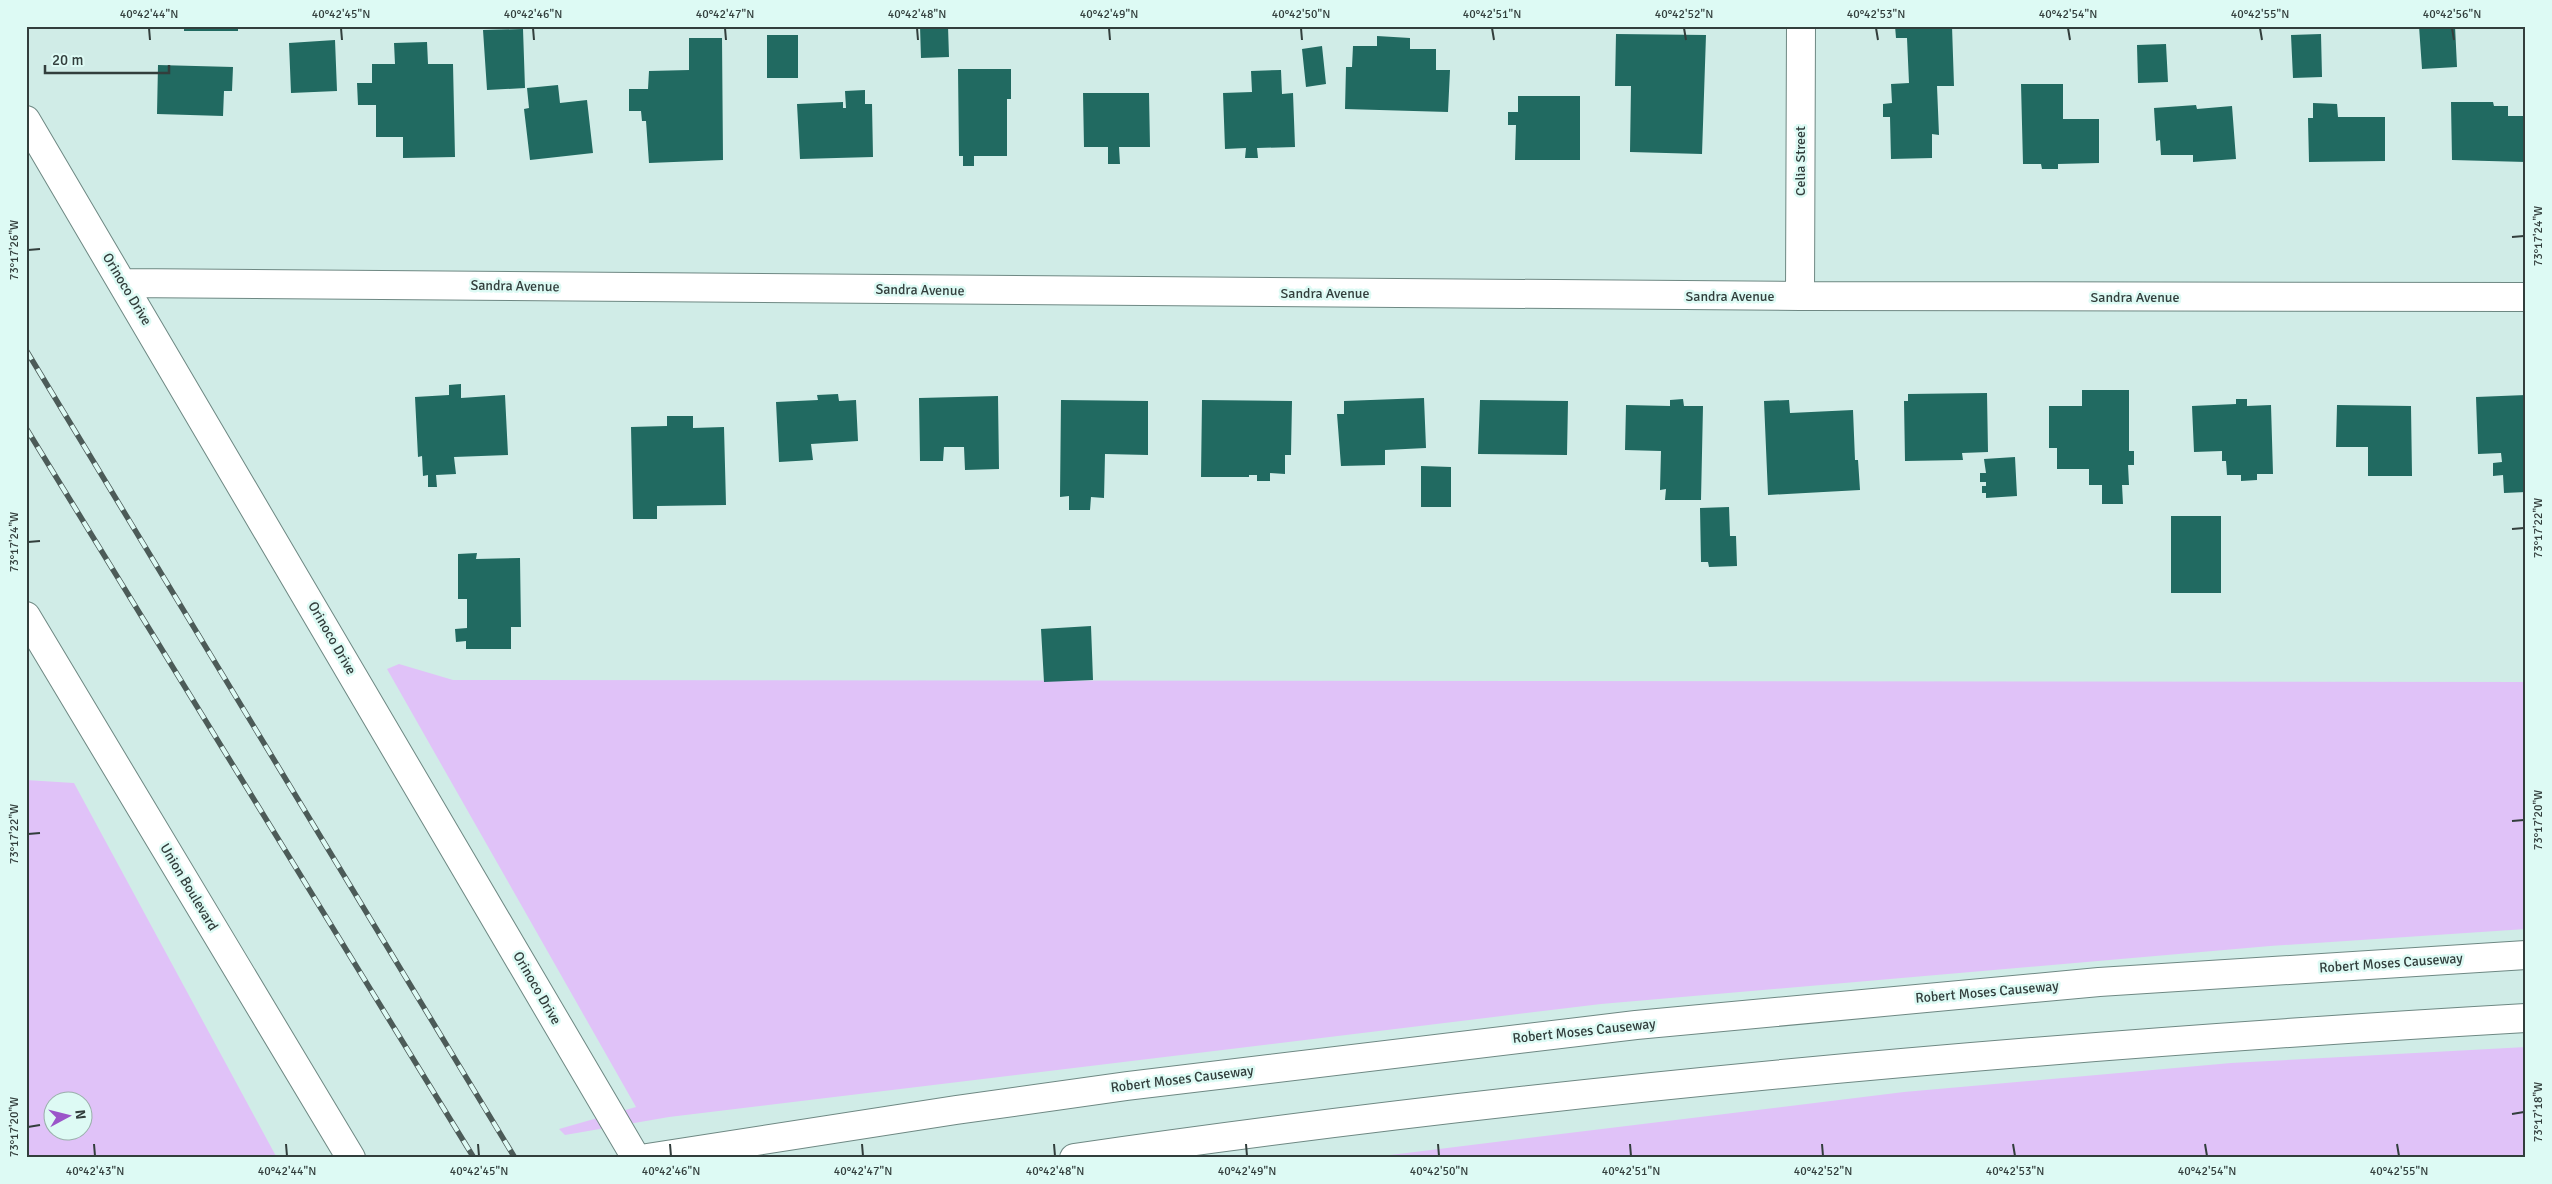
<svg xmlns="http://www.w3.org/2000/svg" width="2552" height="1184" viewBox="0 0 2552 1184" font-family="Signika,sans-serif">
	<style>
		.green { fill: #e0c2f8; fill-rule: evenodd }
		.building { fill: #216a61 }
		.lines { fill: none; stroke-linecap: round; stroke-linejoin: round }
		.minor-casing { stroke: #6e8883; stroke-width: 30 }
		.major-casing { stroke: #6e8883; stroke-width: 30 }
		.highway-casing { stroke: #6e8883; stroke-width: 30 }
		.minor { stroke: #fff; stroke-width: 28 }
		.major { stroke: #fff; stroke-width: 28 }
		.highway { stroke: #fff; stroke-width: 28 }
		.rail-casing { stroke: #4c5b58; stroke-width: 5.5 }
		.rail { stroke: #ddfaf4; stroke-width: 4; stroke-dasharray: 11; stroke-linecap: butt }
		.ticks { fill: none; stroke: #323e3c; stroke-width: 2 }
		.labels { text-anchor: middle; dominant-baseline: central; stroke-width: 5; stroke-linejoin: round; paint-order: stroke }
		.street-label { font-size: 14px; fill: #323e3c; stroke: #ddfaf4 }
		.neatline { fill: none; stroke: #323e3c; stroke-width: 2 }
		.ticks-label { font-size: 12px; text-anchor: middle; fill: #323e3c }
	</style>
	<rect width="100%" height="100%" fill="#d0ece7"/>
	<path class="green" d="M399,664L453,680L2526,682V929L2270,946L1601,1004L669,1117L565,1135L559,1129L636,1107L387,669Z
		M26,780L74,783L277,1158H26ZM52,1102H82V1132H52Z
		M2526,1047V1158H1366L1904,1092L2231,1063Z"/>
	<path class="building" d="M184,26H238V31H184Z
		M920,26H948L949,57L921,58Z
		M1895,26H1952L1954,86H1937L1939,135L1932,134V158L1891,159L1890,117H1883V104L1892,103L1891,84L1909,83L1907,38H1896Z
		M2419,26H2455L2457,67L2422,69Z
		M523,29L525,88L487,90L483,30Z
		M1616,34L1706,35L1702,154L1630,152L1631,86H1615Z
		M2321,34L2322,77L2293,78L2291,35Z
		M767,35H798V78H767Z
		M1377,36L1410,38V49H1436V70H1450L1448,112L1345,109L1346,67H1352L1353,46H1377Z
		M689,38H722L723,160L649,163L646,121H642L641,111H629V89H648L649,71L689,70Z
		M335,40L337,91L291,93L289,43Z
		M427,42L428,64H453L455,157L403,158V137H376V105H358L357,83H372V64H395L394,43Z
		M2166,44L2168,82L2138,83L2137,45Z
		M1322,46L1326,84L1306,87L1302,49Z
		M158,65L233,67L232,91H224L223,116L157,114Z
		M958,69H1011V99H1007V156H974V166H963V156H959Z
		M1281,70L1282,94L1293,93L1295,147L1257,148L1258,158H1245L1246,148L1225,149L1223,93L1252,92L1251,71Z
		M2021,84H2063V119H2099V163L2058,164V169H2042L2041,164H2023Z
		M558,85L560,103L587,100L593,153L530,160L524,109L529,108L527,88Z
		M865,90V104H872L873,157L800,159L797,104L843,102V108H846L845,91Z
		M1083,93H1149L1150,147H1119L1120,164H1108V147H1084Z
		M1518,96H1580V160H1515L1516,125H1508V112H1518Z
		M2451,102H2493L2494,106H2508V116H2526V162L2452,160Z
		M2313,103L2337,104L2338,117H2385V161L2309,162L2308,118H2313Z
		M2196,105L2197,109L2232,106L2236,159L2193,162V155H2161L2160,140L2156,141L2154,108Z
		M461,384V398L505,395L508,455L454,457L456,474L436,475L437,487H428V475L423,476L422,456L418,457L415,397L449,395V385Z
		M2082,390H2129V451H2134V465H2128L2129,485H2122L2123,504H2102V485H2089V469H2057V448H2049V406H2082Z
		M1987,393L1988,452L1962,453L1963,460L1905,461L1904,401H1908V394Z
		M838,394L839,401L856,400L858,441L811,444L813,460L779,462L776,402L818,400L817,395Z
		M2526,395V492L2504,493L2503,475L2493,476V463L2502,462L2501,453L2478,454L2476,397Z
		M998,396L999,469L965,470L964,447H944L943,461H920L919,398Z
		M1424,398L1426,448L1385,450V465L1341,466L1337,414H1344V401Z
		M1683,399L1684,406H1703L1701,500H1665L1666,489L1660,490L1661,451L1625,450L1626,405L1670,406V400Z
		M2236,399H2247V406L2271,405L2273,474H2257V480L2241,481V475H2227L2226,461H2222V451L2194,452L2192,406L2236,404Z
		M1061,400L1148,401V455L1105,454L1104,498L1091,497L1090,510H1069V496L1060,497Z
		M1202,400L1292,401L1291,455H1285V474L1270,473V481H1257V475H1249V477H1201Z
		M1480,400L1568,401L1567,455L1478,454Z
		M1789,400L1790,413L1853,410L1855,460H1858L1860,490L1768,495L1764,401Z
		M2337,405L2411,406L2412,476H2368V447H2336Z
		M667,416H693V428L724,427L726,505L657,506V519H633L631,427L667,426Z
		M2015,457L2017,496L1986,498V493H1982V486H1986V482H1980V473H1986L1984,459Z
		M1421,466L1451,467V507H1421Z
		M1729,507L1730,536H1736L1737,566L1709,567L1708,562H1701L1700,508Z
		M2171,516H2221V593H2171Z
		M477,553L476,559L520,558L521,627H511V649H466V641L456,642L455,629L467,628V599H458V554Z
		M1091,626L1093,680L1044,682L1041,629Z"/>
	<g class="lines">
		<g class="minor-casing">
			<path id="minor" d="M26,120L636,1158
				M123,283L1800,296L2526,297
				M1800,296L1801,26"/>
		</g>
		<g class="major-casing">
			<path id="major" d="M26,616L351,1158"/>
		</g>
		<g class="highway-casing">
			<path id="highway" d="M647,1158L956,1110L1127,1086L1636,1025L2099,982L2526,955
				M1074,1158C1555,1088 2041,1046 2526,1018"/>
		</g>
		<use href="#minor" class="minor"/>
		<use href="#major" class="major"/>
		<use href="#highway" class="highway"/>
		<g class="rail-casing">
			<path id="rail" d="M26,350L515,1158
				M26,428L474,1158"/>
		</g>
		<use href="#rail" class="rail"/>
	</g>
	<path class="ticks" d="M149,28L150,40M341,28L342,40M533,28L534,40M725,28L726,40M917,28L918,40M1109,28L1110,40M1301,28L1302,40M1492,28L1494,40M1684,28L1686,40M1876,28L1878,40M2068,28L2070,40M2260,28L2262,40M2452,28L2454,40M2512,237L2524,236M28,250L40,249M2512,529L2524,528M28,542L40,541M2512,821L2524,820M28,834L40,833M2512,1114L2524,1112M28,1127L40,1125M94,1144L95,1156M286,1144L287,1156M478,1144L479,1156M670,1144L671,1156M862,1144L863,1156M1054,1144L1055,1156M1246,1144L1247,1156M1438,1144L1439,1156M1630,1144L1631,1156M1822,1144L1823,1156M2013,1144L2015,1156M2205,1144L2207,1156M2397,1144L2399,1156"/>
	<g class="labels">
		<g class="street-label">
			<text transform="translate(1800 161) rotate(-90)">Celia Street</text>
			<text transform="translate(515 286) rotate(1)">Sandra Avenue</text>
			<text transform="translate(127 289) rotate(59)">Orinoco Drive</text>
			<text transform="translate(920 290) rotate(1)">Sandra Avenue</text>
			<text x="1325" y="293">Sandra Avenue</text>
			<text x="1730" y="296">Sandra Avenue</text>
			<text x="2135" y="297">Sandra Avenue</text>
			<text transform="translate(332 638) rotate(60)">Orinoco Drive</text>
			<text transform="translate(189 887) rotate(59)">Union Boulevard</text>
			<text transform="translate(2391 963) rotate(-4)">Robert Moses Causeway</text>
			<text transform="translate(537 988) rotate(60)">Orinoco Drive</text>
			<text transform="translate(1987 992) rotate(-5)">Robert Moses Causeway</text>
			<text transform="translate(1584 1031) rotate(-6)">Robert Moses Causeway</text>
			<text transform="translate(1182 1079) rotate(-7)">Robert Moses Causeway</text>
		</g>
	</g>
	<rect width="2552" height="1184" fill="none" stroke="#ddfaf4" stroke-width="55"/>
	<g transform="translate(68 1116) rotate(83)"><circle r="24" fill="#ddfaf4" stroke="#99afaa"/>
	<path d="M0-4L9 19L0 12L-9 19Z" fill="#9b55c9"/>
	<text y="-8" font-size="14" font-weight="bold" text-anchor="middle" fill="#323e3c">N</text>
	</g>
	<path d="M45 65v8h124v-8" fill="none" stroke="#323e3c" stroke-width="2.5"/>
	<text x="52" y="65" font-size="15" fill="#323e3c" stroke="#ddfaf4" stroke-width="4" paint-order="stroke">20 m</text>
	<rect x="28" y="28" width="2496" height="1128" class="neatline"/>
	<g class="ticks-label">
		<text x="149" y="18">40°42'44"N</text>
		<text x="341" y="18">40°42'45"N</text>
		<text x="533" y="18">40°42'46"N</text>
		<text x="725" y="18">40°42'47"N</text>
		<text x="917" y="18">40°42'48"N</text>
		<text x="1109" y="18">40°42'49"N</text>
		<text x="1301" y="18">40°42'50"N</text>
		<text x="1492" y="18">40°42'51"N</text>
		<text x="1684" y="18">40°42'52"N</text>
		<text x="1876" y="18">40°42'53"N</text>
		<text x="2068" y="18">40°42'54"N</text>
		<text x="2260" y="18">40°42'55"N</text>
		<text x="2452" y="18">40°42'56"N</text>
		<text transform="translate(2538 236) rotate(-90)" y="4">73°17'24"W</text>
		<text transform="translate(14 250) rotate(-90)" y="4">73°17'26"W</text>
		<text transform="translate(2538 528) rotate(-90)" y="4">73°17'22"W</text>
		<text transform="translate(14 542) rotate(-90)" y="4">73°17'24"W</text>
		<text transform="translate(2538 820) rotate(-90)" y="4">73°17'20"W</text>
		<text transform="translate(14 834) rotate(-90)" y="4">73°17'22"W</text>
		<text transform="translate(2538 1112) rotate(-90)" y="4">73°17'18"W</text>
		<text transform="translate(14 1127) rotate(-90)" y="4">73°17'20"W</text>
		<text x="95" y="1175">40°42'43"N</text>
		<text x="287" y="1175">40°42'44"N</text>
		<text x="479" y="1175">40°42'45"N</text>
		<text x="671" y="1175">40°42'46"N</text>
		<text x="863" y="1175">40°42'47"N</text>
		<text x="1055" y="1175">40°42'48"N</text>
		<text x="1247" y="1175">40°42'49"N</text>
		<text x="1439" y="1175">40°42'50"N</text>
		<text x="1631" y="1175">40°42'51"N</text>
		<text x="1823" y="1175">40°42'52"N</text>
		<text x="2015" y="1175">40°42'53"N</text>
		<text x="2207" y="1175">40°42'54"N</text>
		<text x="2399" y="1175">40°42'55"N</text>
	</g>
</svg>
